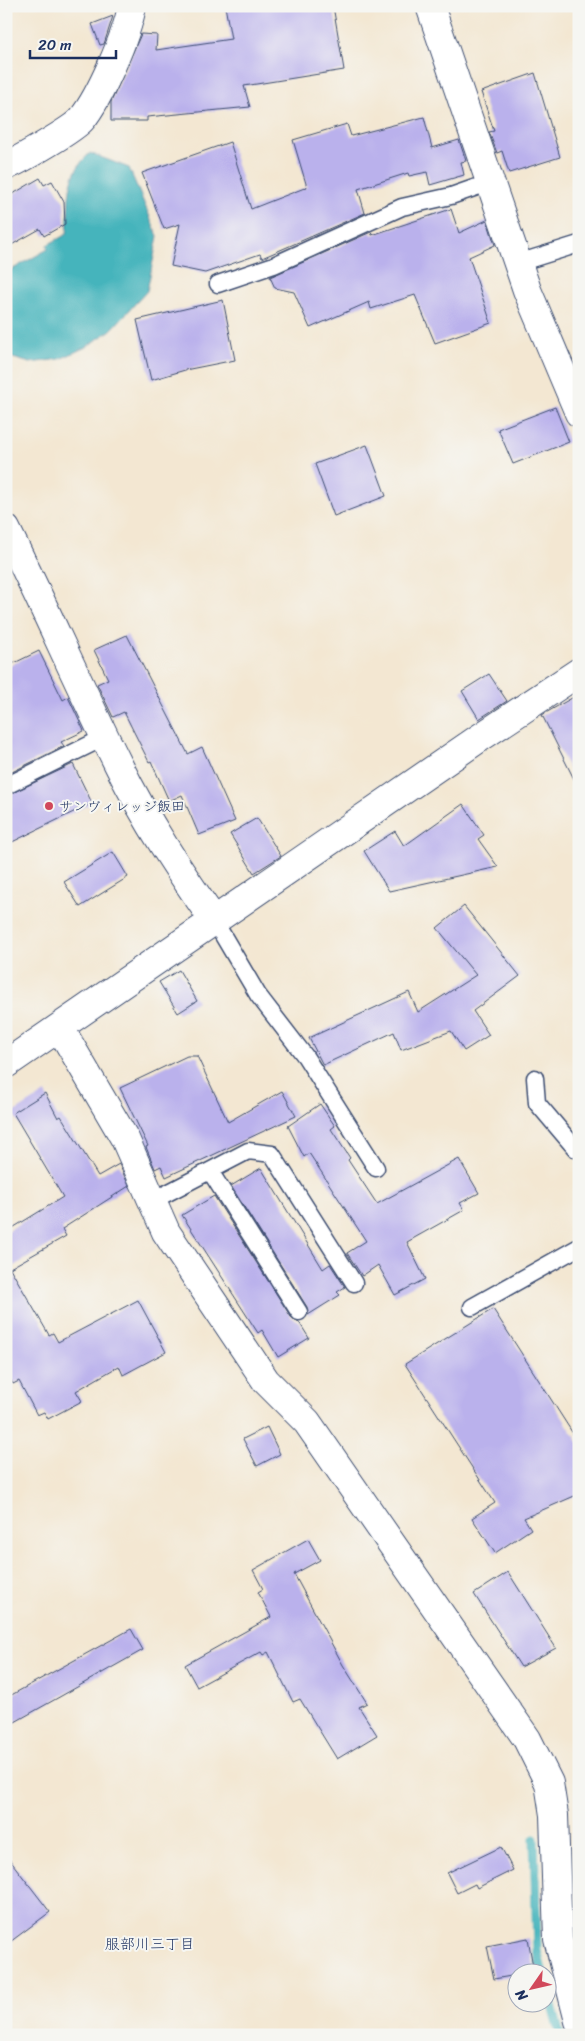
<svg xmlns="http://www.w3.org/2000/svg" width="585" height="2041" viewBox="0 0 585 2041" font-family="Sriracha,'Klee One',sans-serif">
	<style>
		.water { fill: #44b4bc; stroke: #30728d }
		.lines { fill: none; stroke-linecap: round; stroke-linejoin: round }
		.stream { stroke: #44b4bc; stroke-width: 9 }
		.building { fill: #bab1ec }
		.service-casing { stroke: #3b4b6f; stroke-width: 19 }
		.minor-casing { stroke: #3b4b6f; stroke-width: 30 }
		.service { stroke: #fff; stroke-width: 16 }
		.minor { stroke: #fff; stroke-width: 28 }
		.poi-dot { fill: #d1495b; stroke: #f6f6f2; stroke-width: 2 }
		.labels { text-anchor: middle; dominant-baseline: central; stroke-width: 4; stroke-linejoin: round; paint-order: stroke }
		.poi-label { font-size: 14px; fill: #1b2f5e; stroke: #f6f6f2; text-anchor: start }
		.neighbourhood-label { font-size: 15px; fill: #1b2f5e; stroke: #f6f6f2 }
	</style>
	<rect width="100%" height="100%" fill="#f6f6f2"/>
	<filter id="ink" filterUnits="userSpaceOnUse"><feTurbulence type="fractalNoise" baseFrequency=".02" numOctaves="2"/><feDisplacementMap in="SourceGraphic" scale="10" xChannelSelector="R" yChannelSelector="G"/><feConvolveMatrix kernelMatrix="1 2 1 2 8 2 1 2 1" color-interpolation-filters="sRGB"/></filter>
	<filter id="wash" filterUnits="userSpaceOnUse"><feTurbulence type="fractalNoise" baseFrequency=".0096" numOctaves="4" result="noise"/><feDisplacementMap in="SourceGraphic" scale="20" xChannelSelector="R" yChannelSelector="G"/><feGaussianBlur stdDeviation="1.12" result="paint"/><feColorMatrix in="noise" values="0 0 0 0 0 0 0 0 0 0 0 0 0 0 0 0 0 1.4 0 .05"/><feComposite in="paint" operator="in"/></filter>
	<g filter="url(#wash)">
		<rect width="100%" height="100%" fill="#f3e7d2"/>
		<path class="water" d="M90,153L129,168L158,236L147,291L111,330L86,347L60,359L30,363L6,356V273L48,249L47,245L67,234C70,203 64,176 90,153Z"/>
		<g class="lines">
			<path class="stream" d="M534,1839L537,1951L543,1974
				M548,1990L560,2035"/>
		</g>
		<g id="blocks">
			<path class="building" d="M225,6H333L344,70L244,86L250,107L147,117V121H111V102L141,34L157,35L156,50L231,39Z
				M113,16L104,44L100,45L92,24Z
				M535,73L560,157L509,173L502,151L497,153L489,132L494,131L481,92Z
				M424,117L432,148L459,140L466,161L461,162L464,175L430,185L427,172L409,176L408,173L358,189L365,213L262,258L260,254L205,273L171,266L180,224L164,229L142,173L230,142L251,209L307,187L293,140L347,124L351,136Z
				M40,178L44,185L52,181L64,202L65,224L44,236L40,229L6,248V198Z
				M451,209L459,233L487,220L495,245L469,257L491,323L435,343L415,295L371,309L369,302L310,328L294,292L275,288L270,277L371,232L372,235Z
				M223,300L235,360L185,370L151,380L137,320Z
				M555,407L569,442L513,464L498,429Z
				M367,445L386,496L334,516L315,464Z
				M127,635L188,754L202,747L235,821L199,835L182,795L169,801L151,761L149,762L124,712L113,717L97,684L108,679L94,650Z
				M39,651L63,700L68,697L84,731L61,742L64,746L6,775V667Z
				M489,674L507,701L479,719L462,691Z
				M579,694V789L542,715Z
				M73,764L92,803L6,845V796Z
				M463,804L484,835L478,839L498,867L389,891L364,851L395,831L404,846Z
				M257,818L281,856L254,873L230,834Z
				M113,852L128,877L80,907L64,882Z
				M464,906L520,976L473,1011L489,1035L464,1051L451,1031L401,1050L394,1032L323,1065L309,1038L409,992L418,1012L476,975L437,928Z
				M179,970L197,1001L178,1013L159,982Z
				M187,1056H197L228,1122L282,1091L296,1116L166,1177L161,1166L155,1169L146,1147L148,1146L120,1088Z
				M45,1093L58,1118L61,1116L98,1176L119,1164L129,1186L62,1229L66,1236L10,1268L49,1335L53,1333L58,1342L138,1300L166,1352L123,1375L119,1366L76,1391L82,1401L48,1419L44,1412L37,1415L19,1381L13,1384L6,1372V1232L63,1197L13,1113Z
				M320,1104L335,1126L331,1129L350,1158L348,1160L377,1204L459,1159L479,1193L460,1203L464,1210L407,1242L425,1279L395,1295L378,1265L362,1276L347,1253L366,1241L309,1153L304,1157L288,1126Z
				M261,1168L323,1269L330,1264L345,1287L337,1292L340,1295L308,1315L307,1307L231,1186Z
				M214,1196L291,1317L299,1322L309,1338L278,1357L262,1330L258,1333L182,1215Z
				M493,1309L579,1443V1494L524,1518L531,1529L495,1553L472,1518L495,1503L405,1364Z
				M267,1427L280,1454L257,1466L243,1439Z
				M308,1539L320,1560L294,1574L343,1665L367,1703L359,1707L377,1735L337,1759L300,1699L293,1702L268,1652L263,1655L261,1652L197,1687L185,1665L271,1617L258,1592L263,1589L253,1570Z
				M508,1572L556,1648L521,1667L474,1594Z
				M131,1629L143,1650L6,1727V1698Z
				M501,1847L513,1870L477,1888L475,1884L457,1893L447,1873Z
				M6,1855L50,1912L6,1945Z
				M528,1938L534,1972L494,1979L487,1946Z"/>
		</g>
	</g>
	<g filter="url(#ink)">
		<use href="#blocks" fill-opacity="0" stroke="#3b4b6f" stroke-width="1"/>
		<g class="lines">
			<g class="service-casing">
				<path id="service" d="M518,263L579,244
					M218,284L274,265L402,207L451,196L491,182
					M6,786L105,737
					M215,922L258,995L305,1056L376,1168
					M535,1078L537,1103L576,1149L579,1148
					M210,1171L299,1312
					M152,1201L248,1151L272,1154L354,1283
					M472,1307L579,1247"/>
			</g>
			<g class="minor-casing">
				<path id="minor" d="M430,6L527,290L579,413
					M6,166C20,160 74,129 82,119C100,97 127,35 132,6
					M6,529C45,607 80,688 119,766C146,821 180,872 215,922
					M60,1028L125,1139L166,1232L266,1381L307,1422L527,1739L549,1783L554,1815L558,1939L579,2021
					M6,1064L478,739L579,672"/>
			</g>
			<use href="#service" class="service"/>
			<use href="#minor" class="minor"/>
		</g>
	</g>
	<circle class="poi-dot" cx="49" cy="806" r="5"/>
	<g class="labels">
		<g class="poi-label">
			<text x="59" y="806">サンヴィレッジ飯田</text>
		</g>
		<g class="neighbourhood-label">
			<text x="150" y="1944">服部川三丁目</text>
		</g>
	</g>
	<rect width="585" height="2041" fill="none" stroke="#f6f6f2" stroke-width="25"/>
	<g transform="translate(532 1988) rotate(236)"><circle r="24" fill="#f6f6f2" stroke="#9ea6b7"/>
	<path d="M0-4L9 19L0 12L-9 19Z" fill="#d1495b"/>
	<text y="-8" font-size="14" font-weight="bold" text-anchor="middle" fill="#1b2f5e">N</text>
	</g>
	<path d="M30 50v8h86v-8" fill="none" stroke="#1b2f5e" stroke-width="2.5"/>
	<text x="38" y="50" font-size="15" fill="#1b2f5e" stroke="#f6f6f2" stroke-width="4" paint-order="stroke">20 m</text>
</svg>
